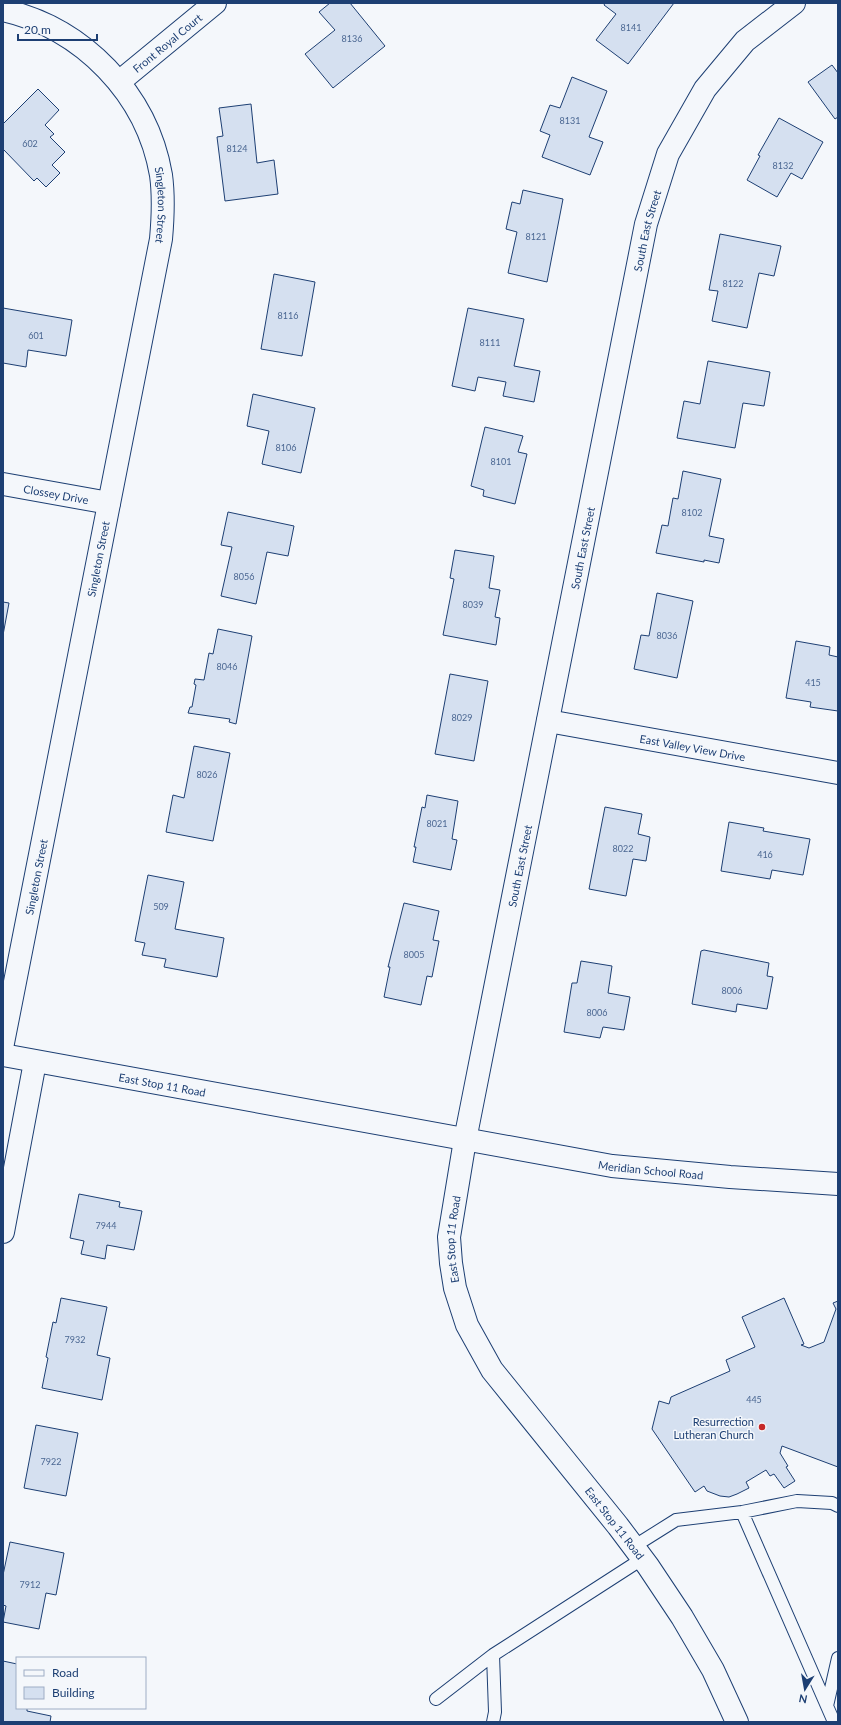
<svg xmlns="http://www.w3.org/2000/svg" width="841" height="1725" viewBox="0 0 841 1725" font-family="Lato,sans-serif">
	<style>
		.building { fill: #d5e0f0; stroke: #1d3f73 }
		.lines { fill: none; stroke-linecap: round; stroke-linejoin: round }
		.service-casing { stroke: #1d3f73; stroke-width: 14 }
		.minor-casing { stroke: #1d3f73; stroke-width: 24 }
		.secondary-casing { stroke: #1d3f73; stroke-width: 24 }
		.service { stroke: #f4f7fb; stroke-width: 12 }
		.minor { stroke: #f4f7fb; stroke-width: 22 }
		.secondary { stroke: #f4f7fb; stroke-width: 22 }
		.poi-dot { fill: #c62828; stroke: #f4f7fb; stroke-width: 1.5 }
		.labels { text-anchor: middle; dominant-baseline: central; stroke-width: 3; stroke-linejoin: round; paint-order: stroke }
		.number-label { font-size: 9px; fill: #4b6792 }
		.street-label { font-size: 11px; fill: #1d3f73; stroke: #f4f7fb }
		.poi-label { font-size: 11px; fill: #1d3f73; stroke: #f4f7fb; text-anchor: end }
	</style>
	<rect width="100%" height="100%" fill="#f4f7fb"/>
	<path class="building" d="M330,3H350L385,46L333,88L305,54L335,30L319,12Z
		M605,3H674L628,64L596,40L616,14L604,5Z
		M832,65L838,73V117L835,119L808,82Z
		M572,77L607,91L589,137L603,142L590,175L542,157L550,135L540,131L550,105L560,108Z
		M38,89L59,110L45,125L54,134L50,137L65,152L52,165L60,173L46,187L37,178L34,181L3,149V124Z
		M251,104L257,163L274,160L278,194L225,201L217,137L223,136L219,108Z
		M779,118L823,142L802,179L791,173L777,197L747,180L760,156L758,155Z
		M523,190L563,199L547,282L508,273L517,232L506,229L512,202L520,204Z
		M720,234L781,246L774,276L759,273L747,328L712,321L718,291L709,290Z
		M274,274L315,282L302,356L261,349Z
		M3,308L72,320L66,356L28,350L26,367L3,363Z
		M468,308L524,319L514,366L540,371L534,402L503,396L506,382L478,377L475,391L452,386Z
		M708,361L770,372L764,406L743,403L735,448L677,438L684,401L700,404Z
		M253,394L315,408L301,473L262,464L269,431L247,426Z
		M485,427L523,436L518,452L527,454L515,504L483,496L484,490L471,486Z
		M683,471L721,479L709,536L724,539L719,563L704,560V562L656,553L662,525L668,526L673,498L678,499Z
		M228,512L294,526L288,556L267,552L256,604L221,596L232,547L221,545Z
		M455,550L494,556L489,588L500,590L495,617L500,618L496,645L443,635L454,579L450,578Z
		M657,593L693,601L677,678L634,669L641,635L649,636Z
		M3,602L9,603L3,635Z
		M218,629L252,636L236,724L229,722L230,719L188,713L190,707H192L196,685L194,684L195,679L204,680L209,653L213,654Z
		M796,641L830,647L829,655L838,657V711L810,707L811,702L786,698Z
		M450,674L488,681L474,761L435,754Z
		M194,746L230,753L213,841L166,832L173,795L184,798Z
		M427,795L458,801L452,839L457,840L451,870L413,862L416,847H414L422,807L425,808Z
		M605,807L642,814L638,834L650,837L646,861L633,859L626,896L589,889Z
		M729,822L764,828L763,831L810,839L803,875L772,870L770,879L721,871Z
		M148,875L184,882L175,929L224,938L217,977L164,967L166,959L142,955L145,943L135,941Z
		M404,903L439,911L433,940L439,941L432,977L427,976L421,1005L384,997L390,967H388Z
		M704,950L769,963L767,976L773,977L767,1009L737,1004L736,1012L692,1004L701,951Z
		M581,961L612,966L608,993L630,997L624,1030L603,1027L600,1038L564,1032L572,983H577Z
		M79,1194L120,1202L119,1207L142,1211L134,1250L107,1245L105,1259L81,1254L84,1241L70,1238Z
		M61,1298L107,1307L97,1355L110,1358L102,1400L42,1388L48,1358L46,1357L53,1322L56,1323Z
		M784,1298L804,1344L801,1345L809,1348L824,1342L836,1309L833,1303L838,1301V1467L782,1446L780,1453L788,1466L786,1467L795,1481L784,1488L774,1474L770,1476L766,1470L746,1482L749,1488L737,1494L729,1497L720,1496L707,1491L704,1486L695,1492L652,1429L659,1401L669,1404L671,1397L730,1371L726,1360L755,1347L742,1317Z
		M36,1425L78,1433L66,1496L24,1488Z
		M10,1542L64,1553L56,1595L46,1593L39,1629L3,1622L6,1606L3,1605V1575Z
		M3,1661L17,1664V1708H27V1711L51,1716L50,1722H3Z"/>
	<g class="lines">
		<g class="service-casing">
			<path id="service" d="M742,1512L827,1706L838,1658
				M633,1547L676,1520L742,1512L797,1501L832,1503L838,1506
				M493,1655L495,1712L493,1722
				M436,1699L493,1655L642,1559
				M827,1706L834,1722"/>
		</g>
		<g class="minor-casing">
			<g id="minor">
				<path id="s1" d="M3,10C83,28 147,94 161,175C164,197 163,217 161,239L3,1043"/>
				<path id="s2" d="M119,82L215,3"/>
				<path id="s3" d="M3,484L109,503"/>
				<path id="s4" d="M548,721L838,773"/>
				<path d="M3,1232L35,1062"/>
				<path id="s5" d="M737,1722L713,1670L682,1617L648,1566L618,1526L492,1370L467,1325L455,1288L451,1263L449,1237L465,1140L646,224L668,154L705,89L745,41L794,3"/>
			</g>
		</g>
		<g class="secondary-casing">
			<g id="secondary">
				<path id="s6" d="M3,1055L612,1166L730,1177L838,1184"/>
			</g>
		</g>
		<use href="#service" class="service"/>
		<use href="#minor" class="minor"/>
		<use href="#secondary" class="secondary"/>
	</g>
	<circle class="poi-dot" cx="762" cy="1427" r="4"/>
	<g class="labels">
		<g class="number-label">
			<text x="631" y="27">8141</text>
			<text x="352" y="38">8136</text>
			<text x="570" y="120">8131</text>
			<text x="30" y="143">602</text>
			<text x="237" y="148">8124</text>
			<text x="783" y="165">8132</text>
			<text x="536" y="236">8121</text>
			<text x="733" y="283">8122</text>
			<text x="288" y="315">8116</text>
			<text x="36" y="335">601</text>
			<text x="490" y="342">8111</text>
			<text x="286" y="447">8106</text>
			<text x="501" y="461">8101</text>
			<text x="692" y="512">8102</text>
			<text x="244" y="576">8056</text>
			<text x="473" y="604">8039</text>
			<text x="667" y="635">8036</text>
			<text x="227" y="666">8046</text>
			<text x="813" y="682">415</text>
			<text x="462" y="717">8029</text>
			<text x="207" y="774">8026</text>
			<text x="437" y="823">8021</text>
			<text x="623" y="848">8022</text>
			<text x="765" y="854">416</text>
			<text x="161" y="906">509</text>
			<text x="414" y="954">8005</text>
			<text x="732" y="990">8006</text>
			<text x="597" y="1012">8006</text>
			<text x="106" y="1225">7944</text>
			<text x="75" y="1339">7932</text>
			<text x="754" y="1399">445</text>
			<text x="51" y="1461">7922</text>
			<text x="30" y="1584">7912</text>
		</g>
		<g class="street-label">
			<text stroke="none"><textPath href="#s2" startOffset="62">Front Royal Court</textPath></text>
			<text stroke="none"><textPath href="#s1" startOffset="272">Singleton Street</textPath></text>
			<text stroke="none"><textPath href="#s5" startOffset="1598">South East Street</textPath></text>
			<text stroke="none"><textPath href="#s3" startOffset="54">Clossey Drive</textPath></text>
			<text stroke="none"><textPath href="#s5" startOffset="1274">South East Street</textPath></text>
			<text transform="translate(98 559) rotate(-79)">Singleton Street</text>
			<text stroke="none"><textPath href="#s4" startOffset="147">East Valley View Drive</textPath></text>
			<text stroke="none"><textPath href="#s5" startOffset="950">South East Street</textPath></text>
			<text transform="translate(36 877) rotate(-79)">Singleton Street</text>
			<text stroke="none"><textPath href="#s6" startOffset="162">East Stop 11 Road</textPath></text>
			<text stroke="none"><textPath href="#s6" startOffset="658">Meridian School Road</textPath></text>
			<text stroke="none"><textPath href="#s5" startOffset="570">East Stop 11 Road</textPath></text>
			<text transform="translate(615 1523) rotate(52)">East Stop 11 Road</text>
		</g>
		<g class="poi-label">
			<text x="754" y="1421">Resurrection<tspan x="754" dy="13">Lutheran Church</tspan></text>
		</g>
	</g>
	<rect width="841" height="1725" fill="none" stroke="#1d3f73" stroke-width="8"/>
	<rect x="16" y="1657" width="130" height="52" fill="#f4f7fb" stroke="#9eadc5"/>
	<rect x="24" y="1670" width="20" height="6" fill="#f4f7fb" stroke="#9eadc5"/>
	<text x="52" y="1677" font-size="12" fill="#1d3f73">Road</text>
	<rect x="24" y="1687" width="20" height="12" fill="#d5e0f0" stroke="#9eadc5"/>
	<text x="52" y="1697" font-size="12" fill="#1d3f73">Building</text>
	<g transform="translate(805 1689) rotate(191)" stroke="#f4f7fb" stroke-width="3" paint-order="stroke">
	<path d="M0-3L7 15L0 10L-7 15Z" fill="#1d3f73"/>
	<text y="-6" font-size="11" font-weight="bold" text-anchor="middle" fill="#1d3f73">N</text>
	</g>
	<path d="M18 34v6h79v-6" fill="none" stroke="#1d3f73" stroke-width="2"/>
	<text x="24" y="34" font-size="12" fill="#1d3f73" stroke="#f4f7fb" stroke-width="3" paint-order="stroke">20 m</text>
</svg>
